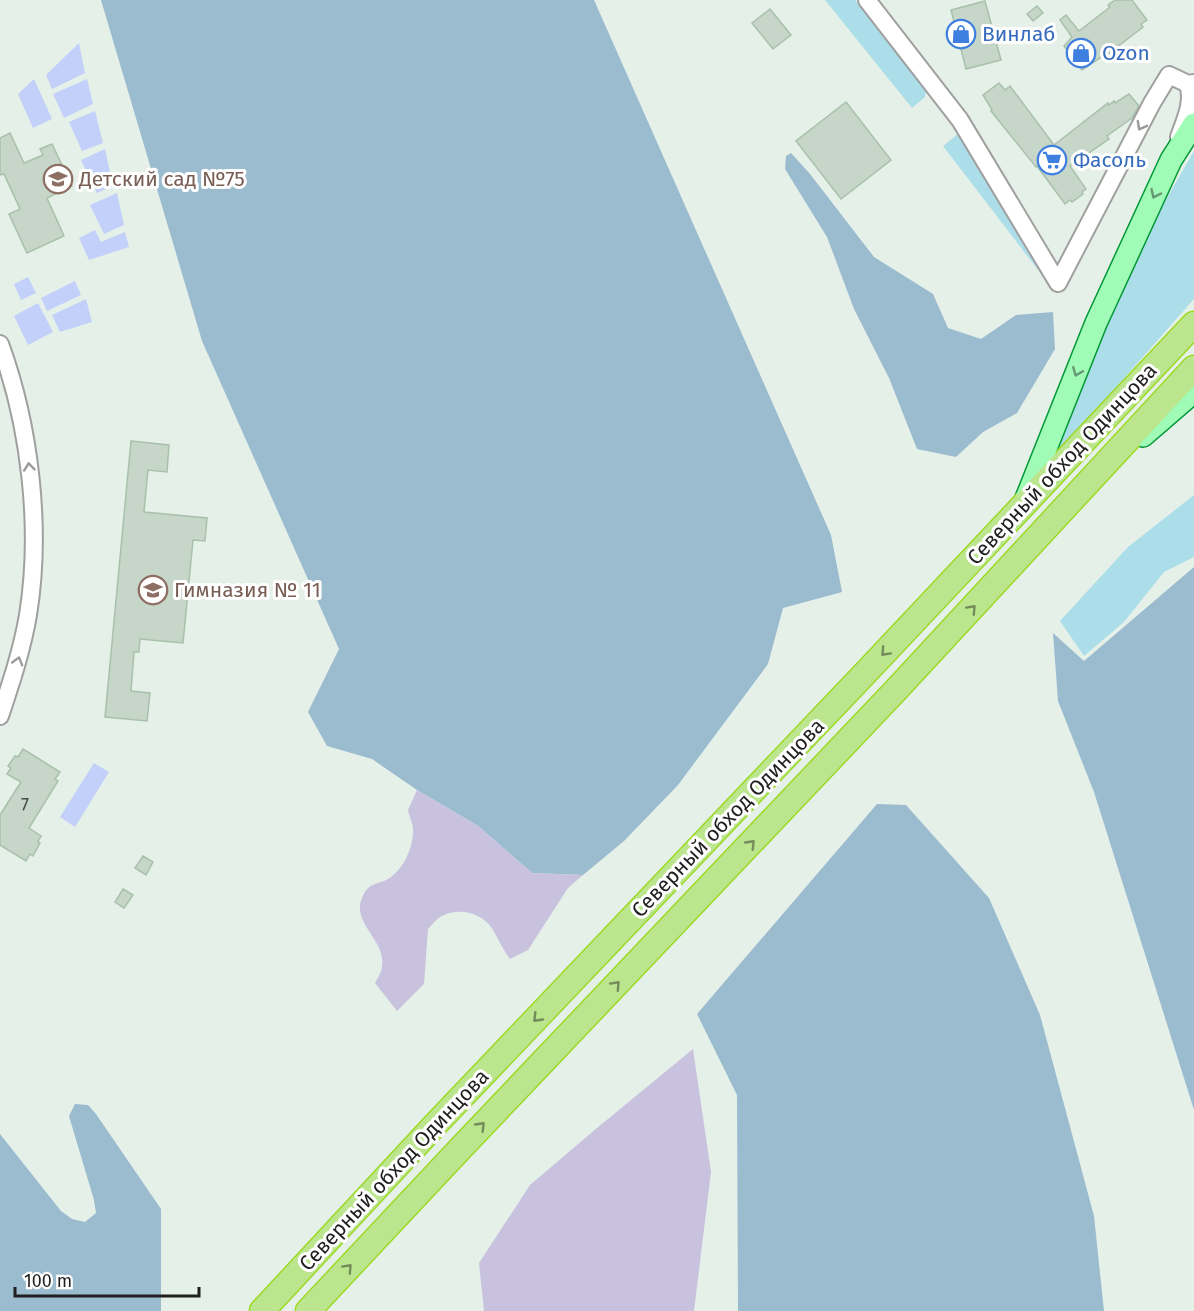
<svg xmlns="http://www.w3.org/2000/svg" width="1194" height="1311" viewBox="0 0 1194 1311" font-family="'Fira Sans',sans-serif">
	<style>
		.grass { fill: #acdee9 }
		.forest { fill: #9bbbce }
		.wetland { fill: #c8c2de }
		.park { fill: #c3d0f9 }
		.building { fill: #c6d6c8; stroke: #a8c1ab; stroke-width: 1.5 }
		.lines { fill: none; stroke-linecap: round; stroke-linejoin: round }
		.minor-casing { stroke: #a0a0a0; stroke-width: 20 }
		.major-casing { stroke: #029835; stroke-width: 24 }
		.highway-casing { stroke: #9ed927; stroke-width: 27 }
		.minor { stroke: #fff; stroke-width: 16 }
		.major { stroke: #9ffbb5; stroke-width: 21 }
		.highway { stroke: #bbe68e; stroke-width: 24 }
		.oneway { stroke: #9a9a9a }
		.oneway2 { stroke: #659872 }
		.oneway3 { stroke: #758c5c }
		.labels { text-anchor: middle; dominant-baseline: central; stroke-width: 6; stroke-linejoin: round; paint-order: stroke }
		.number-label { font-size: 18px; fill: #494d49 }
		.shop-label { font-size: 21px; fill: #366cbe; stroke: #fff; text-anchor: start }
		.education-label { font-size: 21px; fill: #785e54; stroke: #fff; text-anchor: start }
		.street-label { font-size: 21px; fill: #1f1f1f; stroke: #fff }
	</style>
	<rect width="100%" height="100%" fill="#e5f0e9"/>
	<path class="grass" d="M825,0H855L926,88L925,97L912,108Z
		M958,134L1056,263L1048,283L943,146Z
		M1194,151V299L1045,468L1127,278L1164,203Z
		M1194,495V557L1164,572L1124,622L1084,656L1060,621L1128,547Z"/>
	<path class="forest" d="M101,0H594L831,535L842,592L783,608L768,664L678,785L624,841L583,875L532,873L478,826L417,790L372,759L327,746L308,712L339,649L202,341Z
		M791,153L810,174L874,257L933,294L948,328L981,339L1016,315L1053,312L1055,349L1017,413L983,432L956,457L917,449L889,378L854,309L827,237L785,169L786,156Z
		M1194,567V1110L1094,792L1058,701L1053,633L1084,661Z
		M877,804L906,805L989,898L1040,1015L1094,1216L1104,1311H738L737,1095L697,1014Z
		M75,1104L88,1105L96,1114L161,1209V1311H0V1134L61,1211L72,1219L85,1222L96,1213L94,1200L69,1116Z"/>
	<path class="wetland" d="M417,790L478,826L532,873L583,875L568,888L528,950L510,959C503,950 499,940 493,930C483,913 460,907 442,916C437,918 432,925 428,929L424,984L397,1011L375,983C377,979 382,972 382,966C386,940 351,923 362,898C369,880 379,886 391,877C405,867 414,845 413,828C412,822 409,815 408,810Z
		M693,1049L711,1172L694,1311H484L479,1263L530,1185L597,1128Z"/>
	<path class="park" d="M79,43L85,73L52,89L46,75Z
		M34,79L52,119L33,128L18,94Z
		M87,79L93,104L64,118L53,94Z
		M95,111L103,143L82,151L69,122Z
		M105,149L113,186L97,193L81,160Z
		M117,193L124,225L104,234L90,205Z
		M95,230L101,242L125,232L129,247L89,260L79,238Z
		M28,277L36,293L21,300L14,284Z
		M75,281L81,295L47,311L41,298Z
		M86,299L92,322L60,332L52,315Z
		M38,303L53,332L28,345L14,316Z
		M94,763L109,772L75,827L60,817Z"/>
	<path class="building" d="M1115,0H1132L1147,20L1141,24L1143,27L1104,57L1103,56L1082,70L1064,46L1072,37L1060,20L1066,15L1079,31L1110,7L1108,5Z
		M985,1L1001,60L966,69L951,10Z
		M1037,6L1043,13L1033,21L1027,14Z
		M770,9L791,35L773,49L752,23Z
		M999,83L1005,90L1010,86L1054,145L1108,103L1109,105L1114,101L1115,103L1129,94L1139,106L1132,118L1107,136L1109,139L1070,166L1086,189L1082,192L1083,194L1072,202L1070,200L1065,204L1037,166L1036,167L991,111L992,110L983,95Z
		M846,102L891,160L841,199L796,141Z
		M10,133L24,163L43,155L40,149L52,144L72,186L47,198L64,236L27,253L9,214L20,209L4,174L0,175V138Z
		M131,441L169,445L167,472L148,470L144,512L207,518L205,541L193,540L183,643L140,639L139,652H134L131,691L150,693L147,721L105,717Z
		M23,749L60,772L55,779L58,781L29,828L41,836L38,842L40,843L33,856L30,854L26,861L0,845V815L21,782L7,774L11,768L8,766L15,756L18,757Z
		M143,856L153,862L146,875L135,868Z
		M123,889L133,895L124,908L115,902Z"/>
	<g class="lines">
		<g class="minor-casing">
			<path id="minor" d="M867,0L960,120L1058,283
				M1179,137C1185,120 1194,102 1188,84
				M1058,283L1152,103L1169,75L1188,84L1194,83
				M0,344C30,426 42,528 28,615C22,650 11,683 0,716"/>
		</g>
		<g class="major-casing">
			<path id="major" d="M1143,436L1194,392
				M1025,501L1096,323L1171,160L1194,124"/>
		</g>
		<g class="highway-casing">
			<path id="highway" d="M262,1311L434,1126L871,667L1194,324
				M308,1311L459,1150L896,690L1194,368"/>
		</g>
		<use href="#minor" class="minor"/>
		<use href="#major" class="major"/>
		<use href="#highway" class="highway"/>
	</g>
	<defs><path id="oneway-chevron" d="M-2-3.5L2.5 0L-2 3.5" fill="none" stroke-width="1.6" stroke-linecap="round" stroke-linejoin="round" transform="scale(1.5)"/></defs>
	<g class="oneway">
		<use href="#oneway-chevron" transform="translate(1141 126) rotate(118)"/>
		<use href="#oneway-chevron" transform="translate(29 467) rotate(-96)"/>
		<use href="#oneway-chevron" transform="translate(18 661) rotate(-74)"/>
	</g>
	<g class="oneway2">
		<use href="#oneway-chevron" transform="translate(1155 194) rotate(115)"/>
		<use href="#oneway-chevron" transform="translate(1077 372) rotate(112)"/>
	</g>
	<g class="oneway3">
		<use href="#oneway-chevron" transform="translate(972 609) rotate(-47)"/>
		<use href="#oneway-chevron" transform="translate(885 652) rotate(133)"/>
		<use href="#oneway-chevron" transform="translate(751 844) rotate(-46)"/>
		<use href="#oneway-chevron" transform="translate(616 985) rotate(-47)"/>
		<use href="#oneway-chevron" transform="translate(537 1018) rotate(134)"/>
		<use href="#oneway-chevron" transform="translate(481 1126) rotate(-46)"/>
		<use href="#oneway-chevron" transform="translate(348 1268) rotate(-47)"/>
	</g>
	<defs>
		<g id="shop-ring" transform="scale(1.5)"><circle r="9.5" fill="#fff" stroke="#3f7fe0" stroke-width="1.5"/><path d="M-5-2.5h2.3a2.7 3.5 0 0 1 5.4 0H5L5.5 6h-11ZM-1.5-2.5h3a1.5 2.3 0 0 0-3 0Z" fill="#3f7fe0"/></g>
		<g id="supermarket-ring" transform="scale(1.5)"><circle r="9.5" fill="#fff" stroke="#3f7fe0" stroke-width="1.5"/><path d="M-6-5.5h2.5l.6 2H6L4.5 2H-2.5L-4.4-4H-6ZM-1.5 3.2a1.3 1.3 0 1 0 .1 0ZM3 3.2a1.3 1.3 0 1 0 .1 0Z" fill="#3f7fe0"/></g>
		<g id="school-ring" transform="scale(1.5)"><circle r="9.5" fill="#fff" stroke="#8d6e63" stroke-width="1.5"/><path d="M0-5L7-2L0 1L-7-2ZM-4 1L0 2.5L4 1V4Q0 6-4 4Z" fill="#8d6e63"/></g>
	</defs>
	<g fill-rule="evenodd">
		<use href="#shop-ring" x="961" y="34"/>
		<use href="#shop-ring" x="1081" y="53"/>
		<use href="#supermarket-ring" x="1052" y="160"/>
		<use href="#school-ring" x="58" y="179"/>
		<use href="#school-ring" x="153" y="590"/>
	</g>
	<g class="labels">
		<g class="number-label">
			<text x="25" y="805">7</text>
		</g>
		<g class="shop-label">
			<text x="982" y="34">Винлаб</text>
			<text x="1102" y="53">Ozon</text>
			<text x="1073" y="160">Фасоль</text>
		</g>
		<g class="education-label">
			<text x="79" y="179">Детский сад №75</text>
			<text x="174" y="590">Гимназия № 11</text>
		</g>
		<g class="street-label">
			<text transform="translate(1062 464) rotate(-47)">Северный обход Одинцова</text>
			<text transform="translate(728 818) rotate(-46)">Северный обход Одинцова</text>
			<text transform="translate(394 1170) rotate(-47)">Северный обход Одинцова</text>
		</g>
	</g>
	<path d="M15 1287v9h184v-9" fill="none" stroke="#1f1f1f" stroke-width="3"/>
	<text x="24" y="1287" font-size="18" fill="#1f1f1f" stroke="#ffffff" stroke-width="4.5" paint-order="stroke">100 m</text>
</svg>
